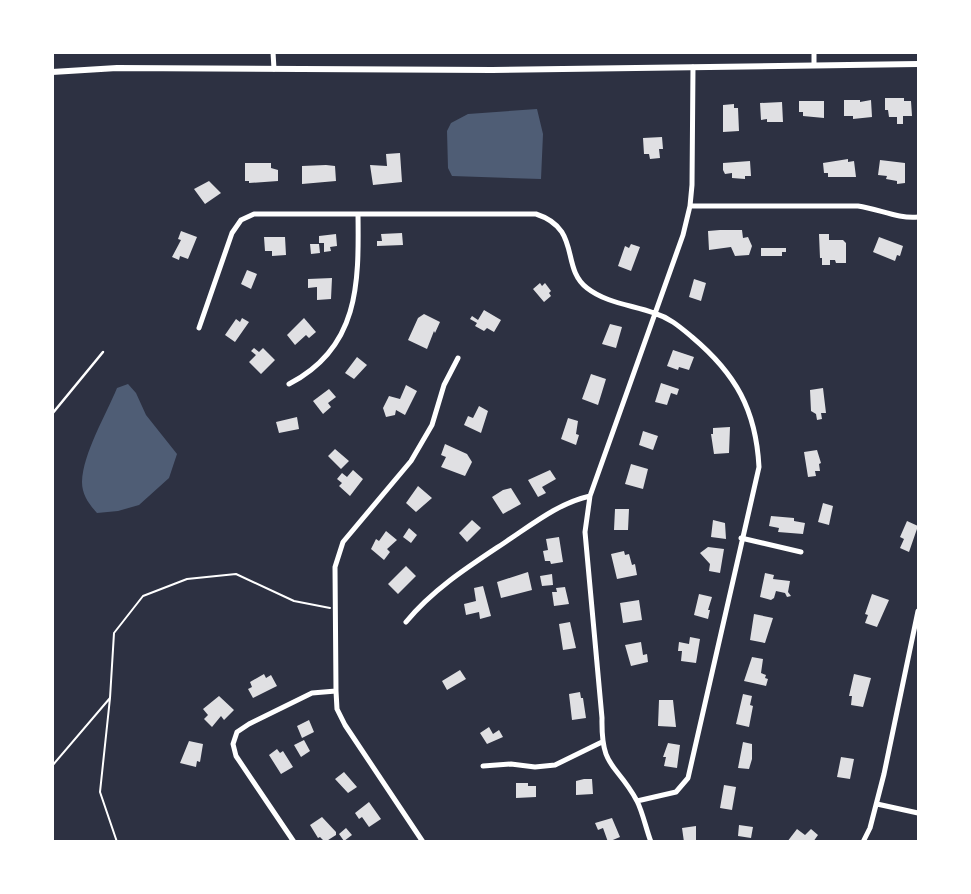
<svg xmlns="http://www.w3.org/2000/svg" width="971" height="894" viewBox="0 0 971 894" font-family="'IBM Plex Sans',sans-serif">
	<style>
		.water { fill: #4f5d75 }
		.building { fill: #e0e0e3 }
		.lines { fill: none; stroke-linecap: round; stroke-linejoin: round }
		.path { stroke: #fff; stroke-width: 2 }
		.service { stroke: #fff; stroke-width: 2.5 }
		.minor { stroke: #fff; stroke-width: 5 }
		.tertiary { stroke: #fff; stroke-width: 6 }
	</style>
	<rect width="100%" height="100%" fill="#2d3142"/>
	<path class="water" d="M537,109L543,134L541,179L452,176L448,168L447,131L451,123L468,114Z
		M128,384L136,393L146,415L177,454L169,478L139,505L118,511L97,513C89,504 82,495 82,482C83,453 106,415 117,388Z"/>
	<path class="building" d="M885,98H904V101H911L912,116H903V124H897V117H889L888,110H885Z
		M844,100H860V102L871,100L872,117L853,119V116H844Z
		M799,101H824V118L803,116V112H799Z
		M782,102L783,122H767V119L761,120L760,103Z
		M734,104V108H738L739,131L723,132V105Z
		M662,137L663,149H659L660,158L650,159L649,154H644L643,138Z
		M400,153L402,182L373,185L370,165L387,166L386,154Z
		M848,159V162L854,161L856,177H828V173H824L823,163Z
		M880,160L905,163V183L897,184V181L886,179L887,176L878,175Z
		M750,161L751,176H745V179L732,178V173L725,174L723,170V163Z
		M245,163H271V168L278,170V181L249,183V181H245Z
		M326,165L335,166L336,181L302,184V166Z
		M209,181L221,193L205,204L194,189Z
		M720,230H742L743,238L748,237L752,246L749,255L735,256L731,247L709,250L708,231Z
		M181,231L197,237L188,259L180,256L179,260L172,257L181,240L178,239Z
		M402,233L403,245L377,246V241H382L381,234Z
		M336,234L337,246L330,247L331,251L324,252V243H319V236Z
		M819,234H829V240H843L846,243V263H836L835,260H830V265H822V258H820Z
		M264,237H285L286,255L272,256V251H265Z
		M879,237L903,246L900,256L897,255L895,261L873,252Z
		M310,244H319L320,253L311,254Z
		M631,244L640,247L631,271L618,266L625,246L629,248Z
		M761,248H786V252H782V256H761Z
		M247,270L257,274L251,289L241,284Z
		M332,278L331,299L317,300V287L308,288V279Z
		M694,279L706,283L701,301L689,297Z
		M540,283L542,286L545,283L551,291L549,293L551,296L544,302L533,289Z
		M484,310L501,320L494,332L487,328L484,331L475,326L477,323L470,319L472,316L478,320Z
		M424,314L440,322L435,333L434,331L427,349L408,340L418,318Z
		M242,318L249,322L235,342L225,335L236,319L240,322Z
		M304,318L316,332L309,338L306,335L295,345L287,335Z
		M610,324L622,327L616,348L602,344Z
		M254,348L259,352L263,348L275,360L261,374L249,362L256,355L251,351Z
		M673,350L694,357L689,370L679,367L678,370L667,366Z
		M357,357L367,365L354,379L345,373Z
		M591,374L606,379L598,405L582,399Z
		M661,383L679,389L677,395L671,393L667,405L655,402Z
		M406,385L417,391L405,415L396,410L395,415L386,417L383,408L389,396L400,399Z
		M823,388L826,413H821L822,419L817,420L816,414L811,411L810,390Z
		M329,389L336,397L328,403L331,407L323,414L313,401Z
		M479,406L488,411L481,433L464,425L468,416L473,418Z
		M297,417L299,429L279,433L276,422Z
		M568,418L578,421L576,434L579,435L576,445L561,439Z
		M730,427L729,453L714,454L711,434H713V428Z
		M643,431L658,436L653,450L639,445Z
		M445,444L467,454L472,462L465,476L441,467L446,457L441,455Z
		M335,449L349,461L341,469L328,456Z
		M817,450L821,463L819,464L820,471H815L816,476L808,477L804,452Z
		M631,464L648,469L643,489L625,484Z
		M353,470L363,479L350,496L339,486L342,483L337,479L342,473L347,477Z
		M550,470L556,479L542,487L546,493L538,497L528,480Z
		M418,486L432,498L416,512L406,503Z
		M511,488L521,504L503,514L492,497L503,490Z
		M823,503L833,506L829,525L818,522Z
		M615,509H629L628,530H614Z
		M771,516L794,518V521L805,523L803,534L778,532L779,528L769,526Z
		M472,520L481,528L467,542L459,533Z
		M713,520L725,523L726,539L711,537Z
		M907,521L918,526L909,552L900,548L904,539L900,537Z
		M409,528L417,535L411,543L403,537Z
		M386,531L397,540L387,549L390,552L384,560L371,549L376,539L379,541Z
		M559,537L563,562L551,564L550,561H545L543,551L548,550L546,539Z
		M708,547L724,549L720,573L709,571L710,564L700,553Z
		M624,551L625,555L629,554L632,565L635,564L637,575L617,579L611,554Z
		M406,566L416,576L398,594L388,584Z
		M528,572L532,590L501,598L497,582Z
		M765,573L774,575L773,579L790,581L788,592L791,596L787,597L785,593L776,591L774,598L771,600L760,597Z
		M552,574L553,585L542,586L540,576Z
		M483,586L491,616L480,619L479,612L466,615L464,604L476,601L474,588Z
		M565,587L569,604L554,606L552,592H557L556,588Z
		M699,594L712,597L708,610H710L708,619L694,615Z
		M872,594L889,600L877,627L865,623L868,615L865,614Z
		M639,600L642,620L623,623L620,603Z
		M754,614L773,618L765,643L750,640Z
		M570,622L576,648L563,650L559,624Z
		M690,637L700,639L696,663L681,661L682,651H678L679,642L689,644Z
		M641,642L643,655L647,654L648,662L631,666L625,645Z
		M752,657L763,659L761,673L766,675L765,678L768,679L766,686L744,681Z
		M460,670L466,679L447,690L442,681Z
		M264,674L266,678L271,675L277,686L253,698L248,689L252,687L250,682Z
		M854,674L871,678L863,707L851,705L852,696H849Z
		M580,692L581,698H583L586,718L572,720L569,694Z
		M743,694L752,696L750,705L753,706L749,727L736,724Z
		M219,696L234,710L224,720L221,716L212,727L204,719L208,715L203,709Z
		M659,700H673L676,727L658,726Z
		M309,720L314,732L302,738L297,726Z
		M489,727L493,734L499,730L503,737L487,744L480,733Z
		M304,740L310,751L301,757L294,745Z
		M189,741L203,744L200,762L197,761L196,767L180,763Z
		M743,742L752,744V759L749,769L738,768Z
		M668,743L680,745L677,768L664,766L666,757H663Z
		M277,749L280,753L283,751L293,767L281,774L269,755Z
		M841,757L854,759L850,779L837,777Z
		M344,772L357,787L348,793L335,779Z
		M584,779H592L593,794L576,795V781Z
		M516,783H528V786H536V797L516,798Z
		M724,785L736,787L732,810L720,808Z
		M369,802L381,819L369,827L362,817L359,819L355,813Z
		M322,817L336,832V835L325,842L320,837L318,838L310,825Z
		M612,818L620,837L608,842L603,828L598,830L595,823Z
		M739,825L753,827L751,838L738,836Z
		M696,826V841L684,842L682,828Z
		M346,828L352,835L344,841L339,834Z
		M797,829L805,835L811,829L818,835L813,842H787Z"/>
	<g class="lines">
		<path class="path" d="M110,698L100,792L117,842
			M52,766L110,698L114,633L143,596L187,579L236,574L294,601L330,608"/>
		<path class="service" d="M52,414L103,352"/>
		<path class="minor" d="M273,52L274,69
			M814,52V65
			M690,206H858C879,209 898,219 918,217
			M199,328L232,233L241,220L254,214H536C582,229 560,267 587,288C606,303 632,305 654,313C670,318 680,327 692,337C736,374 756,410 759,467L688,778L676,792L637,801
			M289,384C359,348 359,284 358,214
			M741,538L801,552
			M406,622C434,588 471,565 507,541C534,523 559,503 590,496
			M336,691L337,709L345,725L423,842
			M483,766L511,764L535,767L555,765L602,742
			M877,804L918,813
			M294,842L236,756L233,744L237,732L249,724L312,693L336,691L335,567L343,542L411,461L432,425L444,385L458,358
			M651,842C646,829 643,813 637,801C616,762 601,770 602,718L585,532L590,496L683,235L690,206L692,185L693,67
			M863,842L870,828L884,774L918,611"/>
		<path class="tertiary" d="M52,72L117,68L492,70L918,64"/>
	</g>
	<rect width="971" height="894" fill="none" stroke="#ffffff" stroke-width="108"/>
</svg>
